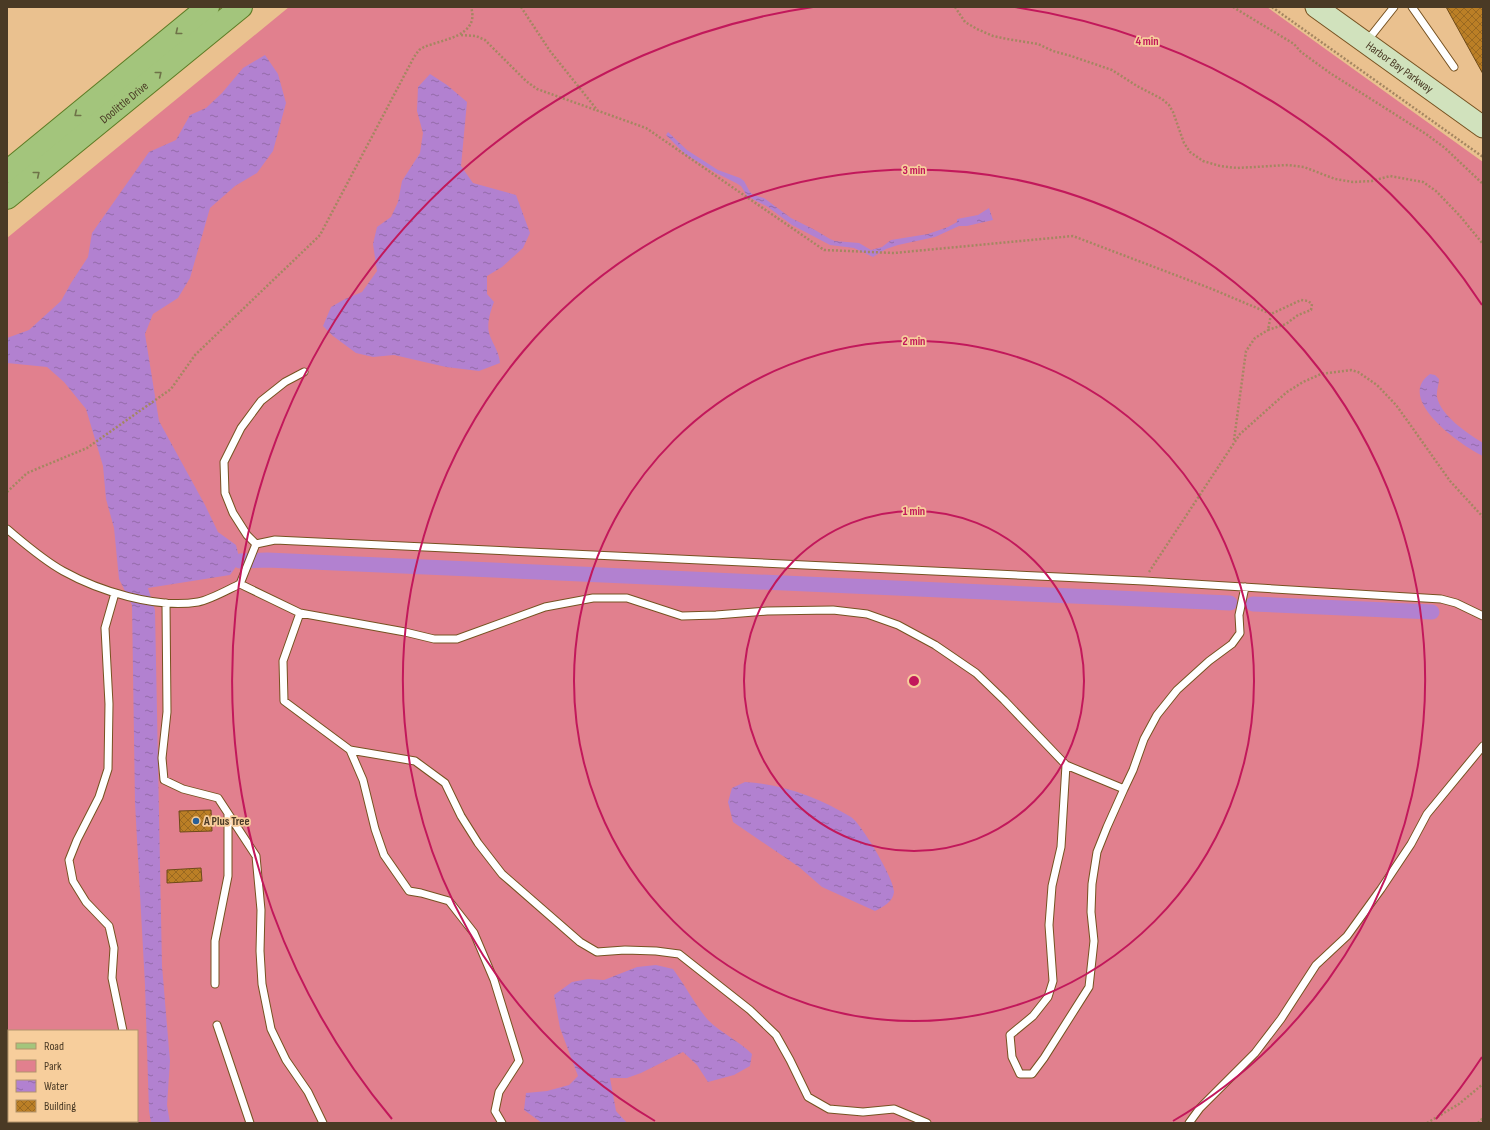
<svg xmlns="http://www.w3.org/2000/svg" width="1490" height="1130" viewBox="0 0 1490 1130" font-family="'Sofia Sans Condensed',sans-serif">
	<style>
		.green { fill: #e1808e; fill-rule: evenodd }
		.water { fill: url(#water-ripples) }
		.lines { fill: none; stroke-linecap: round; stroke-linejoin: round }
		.canal { stroke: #b281d0; stroke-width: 15 }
		.building { fill: url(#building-cross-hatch); stroke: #6e4a18 }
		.lane-casing { stroke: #765221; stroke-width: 9 }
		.secondary-casing { stroke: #765221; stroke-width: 23 }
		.primary-casing { stroke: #5c7b24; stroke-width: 24 }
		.path { stroke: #a48661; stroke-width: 2.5; stroke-dasharray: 2 2; stroke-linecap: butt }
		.lane { stroke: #fff; stroke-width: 7 }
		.secondary { stroke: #d1e2bd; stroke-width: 21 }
		.primary { stroke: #a3c57c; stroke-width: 22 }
		.oneway { stroke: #6e7248 }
		.ring { fill: none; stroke: #c2185b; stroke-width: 2 }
		.poi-dot { fill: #285f97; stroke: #f7ce9c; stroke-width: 1.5 }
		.labels { text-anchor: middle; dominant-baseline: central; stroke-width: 3.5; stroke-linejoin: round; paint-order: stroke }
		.street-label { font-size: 12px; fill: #4a3a25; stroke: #f7ce9c }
		.poi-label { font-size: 12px; font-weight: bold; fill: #4a3a25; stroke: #f7ce9c; text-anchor: start }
		.centre { fill: #c2185b; stroke: #f7ce9c; stroke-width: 2 }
		.ring-label { font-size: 12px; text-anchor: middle; font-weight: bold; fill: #c2185b; stroke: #f7ce9c; stroke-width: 3.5; stroke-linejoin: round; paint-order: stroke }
	</style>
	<defs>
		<pattern id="water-ripples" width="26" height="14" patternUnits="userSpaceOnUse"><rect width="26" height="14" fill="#b281d0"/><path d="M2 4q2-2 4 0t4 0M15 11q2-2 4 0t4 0" fill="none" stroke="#936ba9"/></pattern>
		<pattern id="building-cross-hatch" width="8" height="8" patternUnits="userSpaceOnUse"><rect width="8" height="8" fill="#bb7f26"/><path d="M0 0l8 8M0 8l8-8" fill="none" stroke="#9a6921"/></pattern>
	</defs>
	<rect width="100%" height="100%" fill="#eac18f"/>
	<path class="green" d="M289,7H1267L1483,162V1123H7V238ZM9,1031H137V1121H9Z"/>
	<path class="water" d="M265,55L278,74L286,103L273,151L257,173L235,186L210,208L190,278L178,298L153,314L145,334L159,421L205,505L218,532L236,545L240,561L230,575L148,588L155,610L162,966L170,1061L167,1105L170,1123H151L149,1111L145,985L135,803L132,605L119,579L114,528L106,499L103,466L86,409L64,382L47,367L7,363V338L29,330L61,301L71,283L88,257L92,233L149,152L176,140L190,115L206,108L222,93L243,68Z
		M430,74L447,85L467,102L461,166L473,183L516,195L530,233L523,248L502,267L487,276V294L494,302C490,312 486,326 490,336C494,346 499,352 500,363L479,371L446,367L394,355L373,357L356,353L333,336L323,326L331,307L345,299L362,292L377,271L373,244L377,227L391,217L398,202L402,181L420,153L423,133L417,111L418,87Z
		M668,132L687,150L718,170L740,178L744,181L750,192L753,195L764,198L791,218L815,230L830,239L835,241L859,243L871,250L882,247L891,240L928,234L948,227L957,222V219L978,215L989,208L993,220L967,226H959L935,237L898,245L886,249L873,257L854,248L830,245L792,225L768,207L747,196L741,186L736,183L716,173L685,154L666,135Z
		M1430,374L1435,375L1439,379C1439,385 1436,392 1437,397C1441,416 1467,433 1483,443V456C1462,446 1394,399 1430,374Z
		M745,782C783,784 818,797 851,817C861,823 895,880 894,892C893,902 883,907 875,911L822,887L799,867L733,822L728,802L732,788Z
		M656,965L673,969C685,985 695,1005 708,1020C721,1033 739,1041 752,1054L750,1066L734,1075L708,1082L697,1065L683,1052L641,1073L627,1078H610L616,1111L627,1123H542L524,1110L526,1093L547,1091L569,1085L578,1076L560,1028L554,995L572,982L588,979L604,980L637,967Z"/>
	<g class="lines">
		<path class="canal" d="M240,561L267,560L1230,603
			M1253,604L1432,612"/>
	</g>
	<path class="building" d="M1446,7H1483V74Z
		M211,810L212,831L180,832L179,811Z
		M201,868L202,881L167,883V870Z"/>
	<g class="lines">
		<g class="lane-casing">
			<path id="lane" d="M1412,7L1454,67
				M1367,41L1394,7
				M7,529C25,544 43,560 63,571C99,591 156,609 198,602C210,600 229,589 240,584L256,544
				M256,544L275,540L1144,581L1441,599L1456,603L1483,616
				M256,544L247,535L233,513L225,493L224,462L241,428L261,401L285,382L304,372
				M240,584L300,613L405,632L434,639H457L545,607L593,598H627L682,616L716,615L767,611L833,610L867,614L898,625L935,645L976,673L1004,700L1066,765
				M115,593L105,628L109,704L108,769L99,797L77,840L69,860L73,881L86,902L109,926L114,948L112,978L123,1031
				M166,603L167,712L162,758L164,780L183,789L218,798L256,856L261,910L260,951L262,984L271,1029L286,1060L308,1092L323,1123
				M300,613L283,661L284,701L350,750L415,761L445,783L461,816L478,843L502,874L580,942L597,952L625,950L656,951L679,954L750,1010L776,1035L790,1060L808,1097L829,1109L863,1112L894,1109L927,1123
				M350,750L363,780L375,829L384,855L409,891L421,893L449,901L474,933L494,980L519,1061L499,1092L495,1111L502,1123
				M1124,789L1107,827L1097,852L1092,884L1091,912L1094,941L1089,987L1044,1058L1032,1074H1020L1012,1057L1010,1035L1033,1016L1048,997L1053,981L1049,925L1052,886L1061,847L1066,765L1124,789L1133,770L1144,739L1157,715L1177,690L1209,661L1232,644L1240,633L1239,615L1245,587
				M215,984V941L228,876V814
				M217,1025L250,1123
				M122,1123L123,1121
				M1189,1123L1200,1108L1255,1053L1281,1019L1316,965L1347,936L1381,889L1411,844L1427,814L1483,746"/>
		</g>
		<g class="secondary-casing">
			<g id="secondary">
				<path id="s1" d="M1316,7L1483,127"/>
			</g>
		</g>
		<g class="primary-casing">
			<g id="primary">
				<path d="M7,172L208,7"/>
				<path id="s2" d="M7,198L241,7"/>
			</g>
		</g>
		<path class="path" d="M521,7L550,51L598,111
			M955,7L965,22L977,29L993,36L1007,39L1038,44L1053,51L1071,56L1112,70L1137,86L1162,99L1169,105L1173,112L1184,143L1190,152L1203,161L1220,166L1237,168L1288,165L1304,167L1335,179L1353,182L1372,181L1390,176L1423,182L1436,191L1460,216L1483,244
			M1233,7L1294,44L1301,52L1330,73L1426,134L1445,148L1483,184
			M1272,7L1483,157
			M461,35L476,36L485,40L526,81L537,89L646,128L824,250L894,253L1073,236L1212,289L1271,314L1301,300L1308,301L1312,304L1311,310L1298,315L1286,324L1268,330L1271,314
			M1234,440L1246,351L1255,338L1268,330
			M7,492L27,473L87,448L171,389L195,355L315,240L320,235L414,57L419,50L424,47C444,39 480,36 471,7
			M1149,572L1240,434L1287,392L1303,382L1321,374L1351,370L1358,372L1377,385L1396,405L1409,423L1450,481L1483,517
			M1427,1123L1459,1104L1483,1084
			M1478,1123L1483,1118"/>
		<use href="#lane" class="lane"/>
		<use href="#secondary" class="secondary"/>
		<use href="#primary" class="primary"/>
	</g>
	<defs><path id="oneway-chevron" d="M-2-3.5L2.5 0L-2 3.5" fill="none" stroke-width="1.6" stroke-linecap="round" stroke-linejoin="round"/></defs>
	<g class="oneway">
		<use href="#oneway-chevron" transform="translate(178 32) rotate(141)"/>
		<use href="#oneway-chevron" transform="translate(159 74) rotate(-39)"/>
		<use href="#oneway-chevron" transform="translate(77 114) rotate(141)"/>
		<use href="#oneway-chevron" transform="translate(37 174) rotate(-39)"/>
	</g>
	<g class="ring">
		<circle cx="914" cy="681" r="170"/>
		<circle cx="914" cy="681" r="340"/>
		<path d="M655 1121A511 511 0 1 1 1173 1121"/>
		<path d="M1482 1057A681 681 0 0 1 1436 1119M392 1119A681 681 0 0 1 813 7M1015 7A681 681 0 0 1 1482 305"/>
	</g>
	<circle class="poi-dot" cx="196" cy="821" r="4"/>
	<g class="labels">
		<g class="street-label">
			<text stroke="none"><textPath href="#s1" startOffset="103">Harbor Bay Parkway</textPath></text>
			<text stroke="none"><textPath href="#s2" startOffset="151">Doolittle Drive</textPath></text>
		</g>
		<g class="poi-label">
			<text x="204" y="821">A Plus Tree</text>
		</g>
	</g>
	<circle cx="914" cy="681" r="6" class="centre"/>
	<g class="ring-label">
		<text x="1147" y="45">4 min</text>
		<text x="914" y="174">3 min</text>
		<text x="914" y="345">2 min</text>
		<text x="914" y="515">1 min</text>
	</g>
	<rect width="1490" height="1130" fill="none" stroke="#4a3a25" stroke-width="16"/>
	<rect x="8" y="1030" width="130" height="92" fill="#f7ce9c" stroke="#b2936c"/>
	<rect x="16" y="1043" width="20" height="6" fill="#a3c57c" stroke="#b2936c"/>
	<text x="44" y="1050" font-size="12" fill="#4a3a25">Road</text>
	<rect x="16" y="1060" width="20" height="12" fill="#e1808e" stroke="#b2936c"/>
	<text x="44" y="1070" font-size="12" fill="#4a3a25">Park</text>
	<rect x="16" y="1080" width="20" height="12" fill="url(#water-ripples)" stroke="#b2936c"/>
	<text x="44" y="1090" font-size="12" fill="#4a3a25">Water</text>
	<rect x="16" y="1100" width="20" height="12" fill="url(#building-cross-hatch)" stroke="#b2936c"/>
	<text x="44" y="1110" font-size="12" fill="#4a3a25">Building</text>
</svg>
